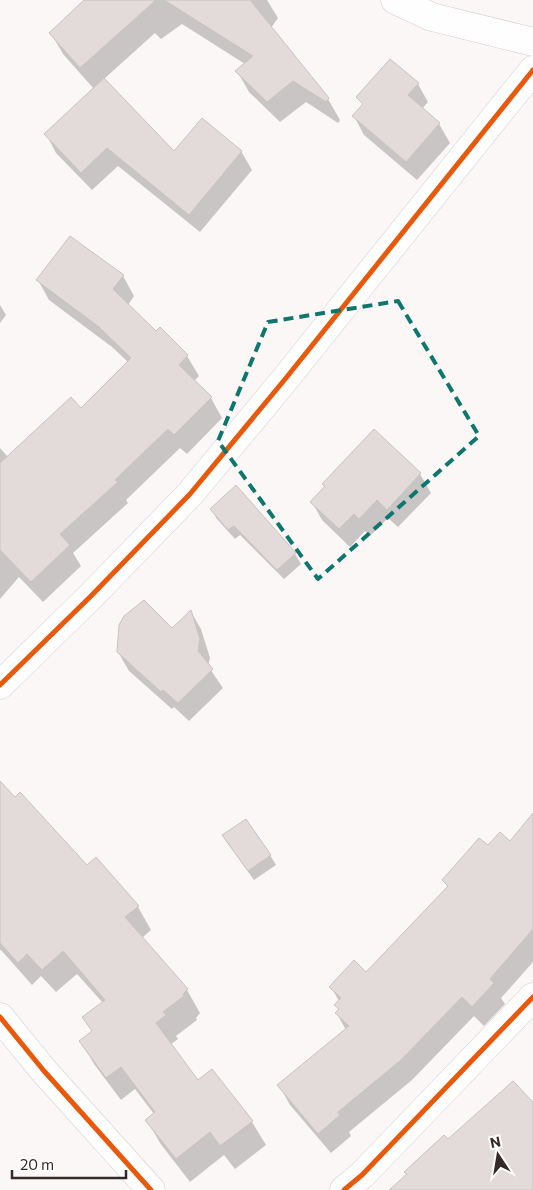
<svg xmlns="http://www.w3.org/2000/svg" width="533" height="1190" viewBox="0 0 533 1190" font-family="Commissioner,sans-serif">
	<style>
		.shadow { fill: #0003 }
		.building { fill: #e3dbda; stroke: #cac2c1 }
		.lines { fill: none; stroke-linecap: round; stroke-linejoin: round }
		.street-casing { stroke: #d6cecd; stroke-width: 29 }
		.street { stroke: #fefefe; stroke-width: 28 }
		.cycleway-casing { stroke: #fff; stroke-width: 8 }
		.cycleway { stroke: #e8590c; stroke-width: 5 }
		.marked { fill: none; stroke: #0f766e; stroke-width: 4; stroke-dasharray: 10 6; stroke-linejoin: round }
	</style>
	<rect width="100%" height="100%" fill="#fbf7f6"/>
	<path class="shadow" d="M86,0H267L278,18L271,28L328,99L340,120L338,123L306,102L280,122L249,92L237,71L245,64L182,24L161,39L155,33L104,79L174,153L241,151L252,170L200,232L118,166L92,190L56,153L46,134L94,89L63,54L51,33Z
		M418,84L428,102L422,109L439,124L450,143L417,180L364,135L354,116L364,104Z
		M123,276L134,296L128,305L156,333L187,356L199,376L194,381L211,398L222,418L187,454L180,448L126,500L128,503L73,553L81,566L43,602L19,577L0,599V448L8,457L81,410L128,362L112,347L49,300L38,280Z
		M0,305L6,315L0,323Z
		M374,431L420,474L431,493L398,527L388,518L370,536L365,531L350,547L322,520L312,502L326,487L323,484Z
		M211,509L295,554L301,564L284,579L240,535L235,539L217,519Z
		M191,612L201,629L210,658L208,666L223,688L189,721L174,707L172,709L129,671L118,652L172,630Z
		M0,783L87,867L138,907L151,930L142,938L187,990L200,1013L196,1018L197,1020L176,1036L178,1039L170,1045L197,1081L212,1070L252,1122L266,1145L235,1169L224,1155L190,1182L160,1143L147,1120L154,1114L135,1089L121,1100L94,1064L81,1041L93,1032L84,1017L103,1003L77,974L56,992L41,976L32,985L1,950H0Z
		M533,815V962L501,998L505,1004L484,1026L474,1016L412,1080L349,1132L351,1136L331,1153L290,1105L279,1085L346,1030L337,1014L340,1011L336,1005L339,1001L331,987L366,974L448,888L443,880L488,847L510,842Z
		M223,836L270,855L276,865L254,880L229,845Z"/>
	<path class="building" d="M84,0H156L80,68L49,33Z
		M164,0H250L329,98L326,102L293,81L267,102L235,71L253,56Z
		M390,59L419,83L408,95L440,123L406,162L352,116L363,104L356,97Z
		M104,78L174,151L202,118L242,151L189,215L107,148L81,173L44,134Z
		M70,236L124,275L113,289L156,331L160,327L188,355L179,365L212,397L174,435L168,429L115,480L118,482L60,534L70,545L31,582L0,550V463L71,397L81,408L131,358L99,327L36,280Z
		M374,429L421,473L387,510L377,500L359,519L354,514L339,529L310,502L325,486L322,484Z
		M236,485L296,553L277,570L234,526L228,530L210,509Z
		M144,600L172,628L191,610L200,639L198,651L213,669L178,703L163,690L161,692L117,652L119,625L124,616Z
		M0,781L15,797L20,792L87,865L96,857L139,906L125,917L188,989L183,994L184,996L163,1012L166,1015L156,1023L198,1080L212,1069L253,1121L220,1146L210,1132L176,1159L145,1120L155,1112L121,1067L106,1078L79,1041L92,1031L82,1017L105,1000L63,951L42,970L27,954L18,963L0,943Z
		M533,813V929L490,979L494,983L472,1007L462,997L401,1060L338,1112L340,1115L318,1134L277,1085L349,1026L335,1013L339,1009L334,1005L341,998L329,987L354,960L366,972L448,886L442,880L479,838L488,845L500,832L510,841Z
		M246,819L271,855L248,871L222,835Z
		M513,1081L533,1102V1190H389L407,1174L404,1172L444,1135L448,1139Z"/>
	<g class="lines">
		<g class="street-casing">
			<path id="street" d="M395,0L432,17L533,42
				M0,685L91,596L190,494L286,378L533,70
				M0,1017L44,1071L151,1190
				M344,1190L362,1175L533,997"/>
		</g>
		<use href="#street" class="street"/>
		<g class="cycleway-casing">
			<path id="cycleway" d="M0,685L91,596L190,494L286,378L533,70
				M0,1017L44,1071L151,1190
				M344,1190L362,1175L533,997"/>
		</g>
		<use href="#cycleway" class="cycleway"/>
	</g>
	<path class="marked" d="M398,301L479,436L318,579L218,441L268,322Z"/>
	<g transform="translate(498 1155) rotate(348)" stroke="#ffffff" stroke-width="4" paint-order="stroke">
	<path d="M0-4L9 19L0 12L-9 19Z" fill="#352a29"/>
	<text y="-8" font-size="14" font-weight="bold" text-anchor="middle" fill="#352a29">N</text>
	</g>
	<path d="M12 1170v8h114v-8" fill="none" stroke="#352a29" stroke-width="2.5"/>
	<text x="20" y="1170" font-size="15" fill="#352a29" stroke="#ffffff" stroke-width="4" paint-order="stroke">20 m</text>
</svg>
